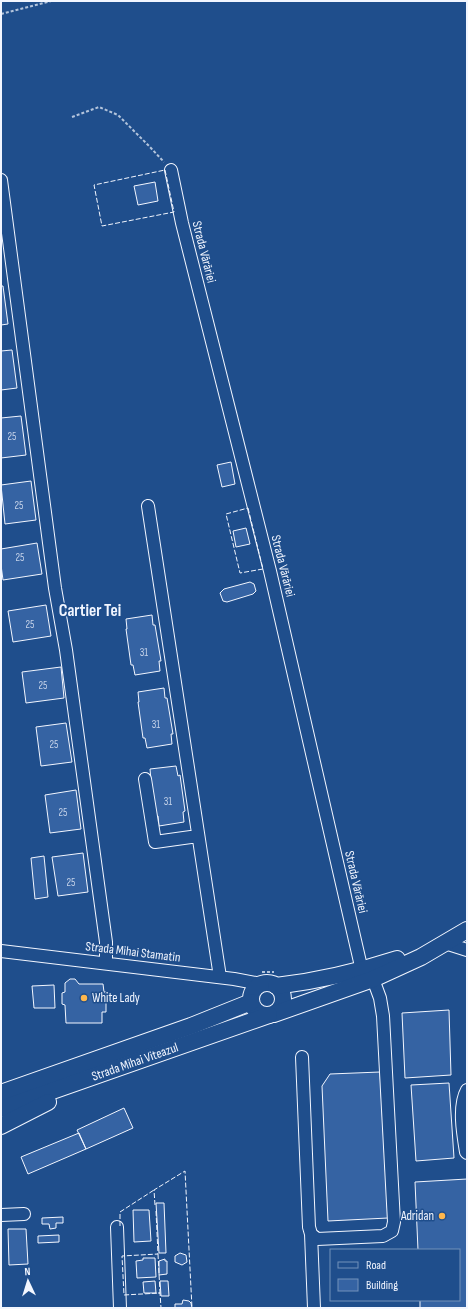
<svg xmlns="http://www.w3.org/2000/svg" width="468" height="1309" viewBox="0 0 468 1309" font-family="'Sofia Sans Condensed',sans-serif">
	<style>
		.building { fill: #3563a3; stroke: #f2f6ff }
		.lines { fill: none; stroke-linecap: round; stroke-linejoin: round }
		.minor-casing { stroke: #f2f6ff; stroke-width: 14 }
		.major-casing { stroke: #f2f6ff; stroke-width: 18 }
		.path { stroke: #b3c4dc; stroke-width: 2; stroke-dasharray: 3 2; stroke-linecap: butt }
		.minor { stroke: #1f4e8c; stroke-width: 12 }
		.major { stroke: #1f4e8c; stroke-width: 16 }
		.fence { stroke: #f2f6ff; stroke-width: 1; stroke-dasharray: 5 2; stroke-linecap: butt }
		.poi-dot { fill: #ffb74d; stroke: #1f4e8c; stroke-width: 1.5 }
		.labels { text-anchor: middle; dominant-baseline: central; stroke-width: 3; stroke-linejoin: round; paint-order: stroke }
		.number-label { font-size: 11px; fill: #c3d1e8 }
		.street-label { font-size: 13px; fill: #f2f6ff; stroke: #1f4e8c }
		.poi-label { font-size: 13px; fill: #f2f6ff; stroke: #1f4e8c; text-anchor: start }
		.district-label { font-size: 17px; font-weight: bold; fill: #f2f6ff; stroke: #1f4e8c }
	</style>
	<rect width="100%" height="100%" fill="#1f4e8c"/>
	<path class="building" d="M155,182L158,201L138,205L134,186Z
		M1,286H3L8,324L1,325Z
		M12,350L17,388L1,390V351Z
		M21,416L26,455L1,458V418Z
		M231,462L235,484L222,487L217,465Z
		M31,481L36,520L5,524L1,485Z
		M246,528L250,544L236,547L233,531Z
		M37,543L42,574L3,580L1,565V549Z
		M250,582L254,584L256,591L253,594L227,602L223,601L220,593L224,589Z
		M46,605L51,636L13,642L8,611Z
		M152,615L153,625H155L161,661H159L160,671L135,675L133,665H131L126,629H127L126,619Z
		M61,667L64,698L26,703L22,672Z
		M164,688L165,698H167L173,734H171L172,744L147,748L145,738H143L138,702H139L138,692Z
		M66,723L72,762L41,766L36,727Z
		M176,766L178,776L180,775L185,811L183,812L184,822L159,826L158,816H155L150,780H151L150,769Z
		M76,790L81,829L50,833L45,795Z
		M83,853L88,892L58,896L52,857Z
		M44,856L48,897L35,899L31,858Z
		M70,979H75L79,984H103L104,992H106V1012H102V1023H66L65,1005L62,1004V993L65,992V983Z
		M54,985L55,1008H34L32,986Z
		M449,1010L451,1075L405,1078L402,1013Z
		M380,1072L388,1218L328,1221L322,1086L330,1074Z
		M449,1083L454,1158L416,1161L411,1085Z
		M124,1108L133,1128L86,1149L77,1130Z
		M79,1133L86,1149L28,1174L21,1157Z
		M467,1179V1308H420V1300H459V1250H418L415,1182Z
		M156,1203H164L166,1253H159Z
		M133,1210H149L151,1241L134,1242Z
		M63,1217V1223H56V1228L50,1229L49,1224H42V1218Z
		M8,1229H26L28,1264L9,1265Z
		M59,1235V1242L38,1243V1236Z
		M180,1253L186,1255L187,1262L182,1265L175,1262V1256Z
		M143,1258H155L156,1277L137,1278L136,1261L143,1260Z
		M165,1259V1261H167V1274L159,1275V1261Z
		M155,1281L156,1293H144L143,1282Z
		M160,1281H168L169,1296H161Z
		M183,1300L189,1301L191,1303L192,1308H175V1304H182Z"/>
	<g class="lines">
		<g class="minor-casing">
			<path id="minor" d="M171,170L182,223L270,571L360,962L363,969
				M1,180L55,588L66,650L106,942V962
				M148,506L220,977
				M145,779L155,842L198,836
				M445,943L467,950
				M1,951L234,979L261,984
				M302,1057L309,1227L311,1234L317,1239L383,1236L392,1231L394,1222L383,1016L380,998L373,979
				M467,1090C458,1106 463,1134 466,1152L467,1153
				M1,1215L24,1214
				M117,1227L120,1308
				M311,1234L314,1308"/>
		</g>
		<g class="major-casing">
			<g id="major">
				<circle cx="267" cy="999" r="16"/>
				<path d="M276,986C318,981 357,972 397,959"/>
				<path d="M274,1014L373,979L421,957L467,930"/>
				<path d="M1,1093L191,1026L251,1002"/>
				<path id="s1" d="M1,1109L269,1015"/>
				<path d="M1,1126L48,1102"/>
			</g>
		</g>
		<path class="path" d="M1,14L51,1
			M72,117L99,107L118,115L149,146L164,162
			M262,972H274"/>
		<use href="#minor" class="minor"/>
		<use href="#major" class="major"/>
		<path class="fence" d="M165,170L174,212L102,226L94,185Z
			M248,508L263,569L240,573L226,514Z
			M155,1205L154,1190L185,1171L192,1308
			M156,1211L158,1254
			M120,1226V1212L154,1190
			M158,1254L160,1293L124,1295L122,1256Z
			M158,1293H160L161,1308"/>
	</g>
	<g class="poi-dot">
		<circle cx="84" cy="998" r="4"/>
		<circle cx="442" cy="1216" r="4"/>
	</g>
	<g class="labels">
		<g class="number-label">
			<text x="12" y="436">25</text>
			<text x="19" y="505">25</text>
			<text x="20" y="557">25</text>
			<text x="30" y="624">25</text>
			<text x="144" y="652">31</text>
			<text x="43" y="685">25</text>
			<text x="156" y="724">31</text>
			<text x="54" y="744">25</text>
			<text x="168" y="801">31</text>
			<text x="63" y="812">25</text>
			<text x="71" y="882">25</text>
		</g>
		<g class="street-label">
			<text transform="translate(204 252) rotate(76)">Strada Vărăriei</text>
			<text transform="translate(283 566) rotate(76)">Strada Vărăriei</text>
			<text transform="translate(356 882) rotate(77)">Strada Vărăriei</text>
			<text transform="translate(133 952) rotate(7)">Strada Mihai Stamatin</text>
			<text stroke="none"><textPath href="#s1" startOffset="142">Strada Mihai Viteazul</textPath></text>
		</g>
		<g class="poi-label">
			<text x="92" y="998">White Lady</text>
			<text x="434" y="1216" text-anchor="end">Adridan</text>
		</g>
		<g class="district-label">
			<text x="90" y="611">Cartier Tei</text>
		</g>
	</g>
	<rect width="468" height="1309" fill="none" stroke="#f2f6ff" stroke-width="4"/>
	<rect x="330" y="1249" width="130" height="52" fill="#1f4e8c" stroke="#7391ba"/>
	<rect x="338" y="1262" width="20" height="6" fill="#1f4e8c" stroke="#7391ba"/>
	<text x="366" y="1269" font-size="12" fill="#f2f6ff">Road</text>
	<rect x="338" y="1279" width="20" height="12" fill="#3563a3" stroke="#7391ba"/>
	<text x="366" y="1289" font-size="12" fill="#f2f6ff">Building</text>
	<g transform="translate(28 1281) rotate(356)" stroke="#1f4e8c" stroke-width="3" paint-order="stroke">
	<path d="M0-3L7 15L0 10L-7 15Z" fill="#f2f6ff"/>
	<text y="-6" font-size="11" font-weight="bold" text-anchor="middle" fill="#f2f6ff">N</text>
	</g>
</svg>
